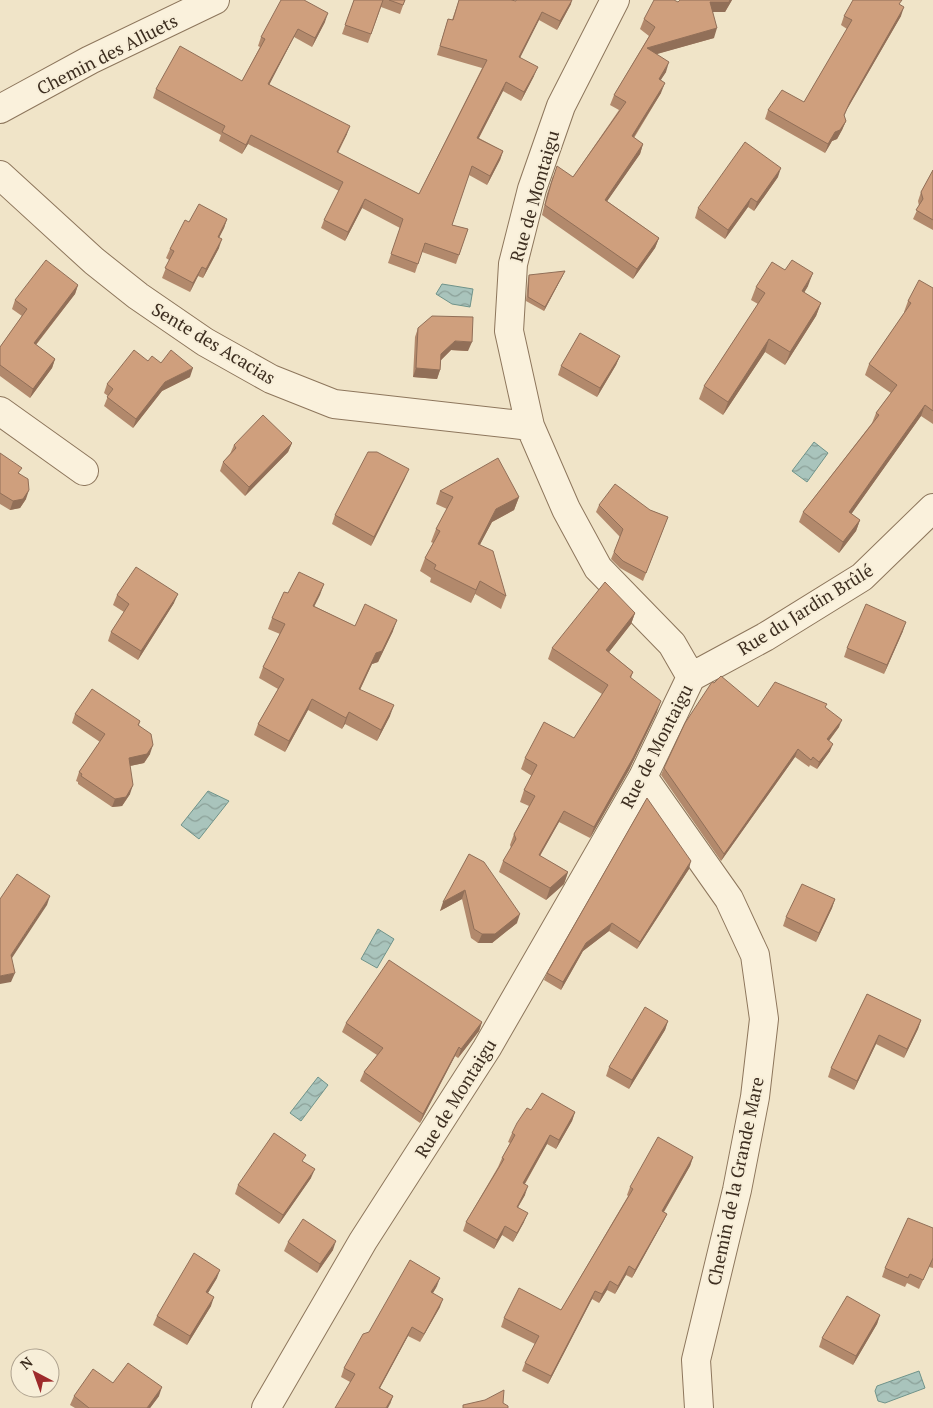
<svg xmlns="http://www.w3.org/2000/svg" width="933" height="1408" viewBox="0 0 933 1408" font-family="'PT Serif',serif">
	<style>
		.water { fill: url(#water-waves); stroke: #6f938a }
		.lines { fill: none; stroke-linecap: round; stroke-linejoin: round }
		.street-casing { stroke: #8d765c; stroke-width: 30 }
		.street { stroke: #faf1dc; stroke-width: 28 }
		.wall { fill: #b2896c }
		.shaded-wall { fill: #916f58 }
		.building { fill: #cf9f7d; stroke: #916f58 }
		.labels { text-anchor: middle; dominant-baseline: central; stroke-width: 4; stroke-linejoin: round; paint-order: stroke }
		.street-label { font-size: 18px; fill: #3d2e20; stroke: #f7eed8 }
	</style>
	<defs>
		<pattern id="water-waves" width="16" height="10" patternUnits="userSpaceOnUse" patternTransform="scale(1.25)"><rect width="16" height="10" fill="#a9c4bc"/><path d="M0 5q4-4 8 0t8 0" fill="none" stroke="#8ba098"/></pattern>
	</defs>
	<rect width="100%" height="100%" fill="#f0e4c8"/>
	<path class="water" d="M442,284L473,289L470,307L452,304L436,294Z
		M814,442L828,453L807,482L792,471Z
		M208,791L229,801L199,839L181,825Z
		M378,929L394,939L377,968L361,959Z
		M318,1077L328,1085L301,1121L290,1113Z
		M919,1371L925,1388L885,1403L878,1401L875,1391L877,1386Z"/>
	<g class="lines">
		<g class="street-casing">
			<path id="street" d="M615,0L561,106L532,189L513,264L509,331L530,426L566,509L598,568L672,644L691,677
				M0,109L90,60L215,0
				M0,175L94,261L138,296L205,342L271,379L334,404L530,426
				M0,411L84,471
				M691,677L765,637L862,577L933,508
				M643,777L729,899L755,955L764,1019L755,1097L737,1190L696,1360L699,1408
				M266,1408L363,1241L487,1048L643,777L691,677"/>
		</g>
		<use href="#street" class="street"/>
	</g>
	<path class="wall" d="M354,0H405L400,14L381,7L368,43L342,34Z
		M459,0H511L516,1L571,4L557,30L539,20L520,57L534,76L521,101L503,91L479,138L503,151L500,160L487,185L469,175L452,225L468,229L456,264L422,252L415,273L388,263L400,228L362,208L345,241L321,228L324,220L339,191L248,144L242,154L219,141L221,135L153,98L156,89L242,81L260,47L258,46L261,37L325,22L312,47L294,37L269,84L347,134L338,153L419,194L482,68L437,55L448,19L452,20Z
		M680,0H732L725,12H713L714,38L656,54L666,72L660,80L661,93L634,138L643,144L640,154L607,201L659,238L655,248L633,279L542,215L547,194L553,176L573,177L619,110L610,105L614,95L649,36L640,29L644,19L678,2Z
		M901,5V16L846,111L844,116L846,121L842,130L837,139L832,141L825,153L765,119L768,110L804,102L847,29L841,25L844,16Z
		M933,170V230L913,219L919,206L918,201L921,192Z
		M778,177L754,211L748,207L725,239L695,218L698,208Z
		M227,219L224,228L219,237V248L203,278L198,276L190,292L162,278L169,260L166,258L170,249L189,222Z
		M529,275H563L544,311L526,301L528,279Z
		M78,285L75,294L36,345L55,359L52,368L30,398L0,376V347L22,316L12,309L15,300Z
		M808,286L804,293L821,303L816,316L785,365L765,352L723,415L699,399L704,386L758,304L751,300L756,287Z
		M933,288V424L921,416L851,514L860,520L856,531L839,553L799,522L803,512L872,423L876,413L891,393L865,375L869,364L905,312H904L908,301Z
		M418,328L468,351L451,350L441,360L440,370L437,379L413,377L415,337Z
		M620,356L616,365L597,397L558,375L561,366Z
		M148,361L161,363L190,377L162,391L133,428L104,406L108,396L104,393L107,384Z
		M292,443L288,452L245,496L220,471L223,462L230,454L234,445Z
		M0,453L20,474L26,499L20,508L10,510L0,504Z
		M405,478L371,546L332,524L335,515Z
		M440,491L519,497L514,510L492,522L480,544L506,596L501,609L475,594L471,603L430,582L431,578L420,571L425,558L433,543L431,542L436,529L447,509L436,504Z
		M599,505L650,510L668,517L643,581L620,568L611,559L620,537L596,512Z
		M324,584L314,606L355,626L393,631L378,662L372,664L360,690L390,716L377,741L345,724L342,729L308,710L285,752L254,735L258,724L278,689L259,678L263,667L280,634L268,629L272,618L288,593Z
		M117,595L174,603L138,660L108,641L111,632L124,612L113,605Z
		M635,613L631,624L609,652L633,672L631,678L657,712L629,770L590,838L559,822L540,856L568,872L564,884L546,900L499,872L503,861L511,848L510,845L514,834L529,806L520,802L524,790L532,776L521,769L525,758L574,738L602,694L548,659L552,648Z
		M903,631L884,674L844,657L847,648Z
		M758,707L826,708L839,727L829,741L830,751L817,769L810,765L809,767L795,757L721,861L661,775L664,768Z
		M75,714L140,721L139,725L150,754L144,763L130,766V794L122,806L112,807L78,784V782L76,781L79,772L100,742L72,723Z
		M647,798L689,869L637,949L609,931L583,951L561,990L544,980L547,973Z
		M469,854L517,923L492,943H478L471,938L462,899L440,911Z
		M835,899L832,908L816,942L783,926L786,917Z
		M867,994L921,1020L918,1029L904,1058L876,1044L854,1090L828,1077L831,1068Z
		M668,1021L665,1030L629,1089L606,1076L609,1067Z
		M482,1022L479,1031L458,1058L455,1056L420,1123L360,1081L364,1072L377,1055L342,1032L346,1023Z
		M531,1110L575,1112L572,1121L556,1149L547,1144L525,1184V1195L518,1207L524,1222L513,1242L502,1235L494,1249L463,1231L466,1222L498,1167L502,1158L510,1143L508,1142L512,1133Z
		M693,1157L690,1166L664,1212L667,1214L663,1222L632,1278L626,1275L615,1294L607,1290L599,1303L592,1299L548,1384L522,1371L525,1363L535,1344L501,1327L504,1318L561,1310L628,1196L627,1195L630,1187Z
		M303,1162L311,1178L279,1224L235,1194L238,1185Z
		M933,1228V1268L929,1267L919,1289L907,1283L905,1287L882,1277L885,1268Z
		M288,1242L333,1250L317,1273L284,1251Z
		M217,1278L208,1293L211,1306L187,1345L153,1325L157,1316Z
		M437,1286L433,1293L440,1307L420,1342L408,1336L380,1388L393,1396L390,1404L341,1377L344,1368L369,1332Z
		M880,1315L877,1324L853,1365L819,1347L822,1338Z
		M113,1383L159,1396L150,1408H75L70,1405L74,1396Z"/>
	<path class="shaded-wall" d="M572,0L571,4L557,30L560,21Z
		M732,0L725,12H707L710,2Z
		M904,7L901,16L846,111L841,124L850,102Z
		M542,12L539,20L516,66L519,57Z
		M328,13L325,22L312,47L315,38Z
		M717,28L714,38L643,58L647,48Z
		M298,29L294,37L265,93L268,84Z
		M669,62L666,72L655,89L659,79Z
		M538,67L534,76L521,101L524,92Z
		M506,82L503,91L474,147L477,138Z
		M665,83L661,93L628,146L632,136Z
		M846,121L842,130L837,139L832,141L825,153L828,144L835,132Z
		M350,126L347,134L333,161L337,152Z
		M251,135L248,144L242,154L246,145Z
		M643,144L640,154L601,210L605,200Z
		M503,151L500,160L487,185L490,176Z
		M781,168L778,177L754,211L757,202Z
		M751,198L748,207L725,239L728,230Z
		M365,199L362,208L345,241L348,232Z
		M227,219L224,228L215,246L218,237Z
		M659,238L655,248L633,279L637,269Z
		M222,239L219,248L203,278L206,269Z
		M202,267L198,276L190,292L193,283Z
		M565,271L563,275L544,311L545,307Z
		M813,273L808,286L797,304L802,291Z
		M78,285L75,294L30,352L34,343Z
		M821,303L816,316L785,365L790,352Z
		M769,339L765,352L723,415L728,402Z
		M455,341L472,342L468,351L451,350L438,363L441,354Z
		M620,356L616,365L597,397L600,388Z
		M55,359L52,368L30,398L33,389Z
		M193,368L190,377L162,391L133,428L136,419L165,382Z
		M416,368L440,370L437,379L413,377Z
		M925,405L921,416L845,523L849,512Z
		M292,443L288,452L245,496L249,487Z
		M409,469L405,478L371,546L374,537Z
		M29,490L26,499L20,508L10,510L13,501Z
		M519,497L514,510L492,522L474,556L478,544L496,509Z
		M860,520L856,531L839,553L843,542Z
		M480,581L475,594L471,603L476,590Z
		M324,584L320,595L309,617L313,606Z
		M178,594L174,603L138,660L141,651Z
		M635,613L631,624L602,661L606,650Z
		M397,620L393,631L378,662L372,664L355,700L359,689L376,653Z
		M906,622L903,631L884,674L887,665Z
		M312,699L308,710L285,752L289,741Z
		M661,701L657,712L629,770L590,838L594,827Z
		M394,705L390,716L377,741L381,730Z
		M349,712L345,724L342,729L346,718Z
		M842,720L839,727L824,747L827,739Z
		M833,744L830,751L817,769L819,762Z
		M153,745L150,754L144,763L125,767L129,758Z
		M798,749L795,757L721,861L724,854Z
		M133,785L130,794L122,806L112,807L115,799Z
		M564,811L559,822L534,866L539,855Z
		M691,861L689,869L637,949L640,942Z
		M568,872L564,884L546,900L550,888Z
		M465,890L462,899L440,911L443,902Z
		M50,896L47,905L8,964L11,955Z
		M835,899L832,908L816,942L819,933Z
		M520,914L517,923L492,943H478L482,934Z
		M612,923L609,931L583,951L561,990L563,982L586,943Z
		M15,973L11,982L0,984V976Z
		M921,1020L918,1029L904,1058L907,1049Z
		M668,1021L665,1030L629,1089L632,1080Z
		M482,1022L479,1031L458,1058L461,1049Z
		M879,1035L876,1044L854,1090L857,1081Z
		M459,1047L455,1056L420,1123L423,1114Z
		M575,1112L572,1121L556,1149L559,1140Z
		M550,1135L547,1144L520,1192L523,1183Z
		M693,1157L690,1166L659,1220L662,1211Z
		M315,1169L311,1178L279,1224L283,1215Z
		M528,1186L525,1195L513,1216L517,1207Z
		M528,1213L524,1222L513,1242L517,1233Z
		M667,1214L663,1222L632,1278L635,1270Z
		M505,1226L502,1235L494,1249L497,1240Z
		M336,1241L333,1250L317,1273L320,1264Z
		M629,1266L626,1275L615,1294L618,1286Z
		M220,1270L217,1278L203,1301L206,1292Z
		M440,1278L437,1286L428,1301L431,1292Z
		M610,1281L607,1290L599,1303L602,1294Z
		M595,1291L592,1299L548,1384L551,1376Z
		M214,1297L211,1306L187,1345L190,1336Z
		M443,1299L440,1307L420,1342L424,1334Z
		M880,1315L877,1324L853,1365L856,1356Z
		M412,1327L408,1336L375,1397L379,1388Z
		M162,1387L159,1396L150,1408H147Z
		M393,1396L390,1404L388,1408H386Z"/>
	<path class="building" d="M281,0H304L328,13L315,38L298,29L268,84L350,126L337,152L419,194L487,60L440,46L448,19L453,20L459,0H511L516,1V0H572L560,21L542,12L519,57L538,67L524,92L506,82L477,138L503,151L490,176L472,166L452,225L468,229L459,255L425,243L418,264L391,254L403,219L365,199L348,232L324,220L343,182L251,135L246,145L222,132L225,126L156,89L180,46L242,81L265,39L261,37Z
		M354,0H383L371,34L345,25Z
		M389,0H405L403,5Z
		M654,0H674L678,2L680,0H730L729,2H710L717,28L647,48L669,62L659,79L665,83L632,136L643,144L605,200L659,238L637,269L545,205L551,184L557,166L573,177L626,102L614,95L655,27L644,19Z
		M853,0H902L899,4L904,7L850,102L844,115L846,121L840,130L835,132L828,144L768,110L782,90L804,102L852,20L844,16Z
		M745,142L781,168L757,202L751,198L728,230L698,208Z
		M933,170V220L916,210L923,199L921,192Z
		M199,204L227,219L218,237L222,239L206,269L202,267L193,283L165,268L174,251L170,249L185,220L189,222Z
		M46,260L78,285L34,343L55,359L33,389L0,365V347L27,309L15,300Z
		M792,260L813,273L802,291L821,303L790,352L769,339L728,402L704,386L765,293L756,287L772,262L785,270Z
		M565,271L545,307L528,297L529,275Z
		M919,280L933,288V411L925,405L849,512L860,520L843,542L803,512L879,415L876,413L897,385L869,364L911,303L908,301Z
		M432,316L473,317L472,342L455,341L441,354L440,370L416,368L418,328Z
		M580,333L620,356L600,388L561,366Z
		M134,350L148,361L152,356L161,363L171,350L193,368L165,382L136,419L107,397L113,389L107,384Z
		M263,415L292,443L249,487L223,462L236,448L234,445Z
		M368,452H377L409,469L374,537L335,515Z
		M0,453L22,468L18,473L28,479L29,490L23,499L13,501L0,493Z
		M498,458L519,497L496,509L478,544L493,551L506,596L480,581L476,590L434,569L436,565L425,558L440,531L436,529L453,497L440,491Z
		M615,484L650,510L668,517L646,573L623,561L614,552L623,529L599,505Z
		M136,567L178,594L141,651L111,632L129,604L117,595Z
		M299,572L324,584L313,606L355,626L365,604L397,620L382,651L376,653L359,689L394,705L381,730L349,712L346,718L312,699L289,741L258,724L284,679L263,667L285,624L272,618L284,592L288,593Z
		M605,582L635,613L606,650L633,672L630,677L661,701L633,758L594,827L564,811L539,855L568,872L550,888L503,861L516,839L514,834L535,796L524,790L537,765L525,758L544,722L574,738L608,685L552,648Z
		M866,604L906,622L887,665L847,648Z
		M721,676L758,707L775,682L827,704L825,707L842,720L827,739L833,744L819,762L813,757L811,760L798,749L724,854L664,768L685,723L712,682L714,683Z
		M92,689L140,721L138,725L151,734L153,745L147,754L129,758L133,785L126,797L115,799L81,776L82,774L79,772L105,734L75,714Z
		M647,798L691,861L640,942L612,923L586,943L563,982L547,973Z
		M469,854L484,862L520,914L495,934H482L474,929L465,890L443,902Z
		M17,874L50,896L11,955L15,973L0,976V899Z
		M802,884L835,899L819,933L786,917Z
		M389,960L482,1022L461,1049L459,1047L423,1114L364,1072L383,1048L346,1023Z
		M867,994L921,1020L907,1049L879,1035L857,1081L831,1068Z
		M645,1007L668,1021L632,1080L609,1067Z
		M542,1093L575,1112L559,1140L550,1135L523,1183L528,1186L517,1207L528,1213L517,1233L505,1226L497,1240L466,1222L504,1159L502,1158L515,1135L512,1133L517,1123L527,1108L531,1110Z
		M274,1133L306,1155L302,1161L315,1169L283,1215L238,1185Z
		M658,1137L693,1157L662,1211L667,1214L635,1270L629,1266L618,1286L610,1281L602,1294L595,1291L551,1376L525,1363L539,1336L504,1318L519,1288L561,1310L633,1189L630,1187Z
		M908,1218L933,1228V1258L923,1280L910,1274L908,1278L885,1268Z
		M303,1219L336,1241L320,1264L288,1242Z
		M194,1253L220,1270L206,1292L214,1297L190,1336L157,1316Z
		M410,1260L440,1278L431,1292L443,1299L424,1334L412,1327L379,1388L393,1396L386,1408H335L355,1374L344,1368L363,1334L369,1332Z
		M847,1296L880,1315L856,1356L822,1338Z
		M128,1363L162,1387L147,1408H89L74,1396L93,1369L113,1383Z
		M504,1390L503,1403L508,1406V1408H463V1405L485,1400Z"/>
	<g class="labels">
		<g class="street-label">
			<text transform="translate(107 54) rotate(-27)">Chemin des Alluets</text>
			<text transform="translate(534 196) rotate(-74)">Rue de Montaigu</text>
			<text transform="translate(214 343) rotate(31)">Sente des Acacias</text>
			<text transform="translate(805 609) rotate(-32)">Rue du Jardin Brûlé</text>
			<text transform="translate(656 746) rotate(-63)">Rue de Montaigu</text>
			<text transform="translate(455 1098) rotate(-58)">Rue de Montaigu</text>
			<text transform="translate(735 1181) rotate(-78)">Chemin de la Grande Mare</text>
		</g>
	</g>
	<g transform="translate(35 1373) rotate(319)"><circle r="24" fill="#f7eed8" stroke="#ada18e"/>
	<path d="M0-4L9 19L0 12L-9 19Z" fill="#9e2a2b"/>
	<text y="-8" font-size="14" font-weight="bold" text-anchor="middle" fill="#3d2e20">N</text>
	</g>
</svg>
